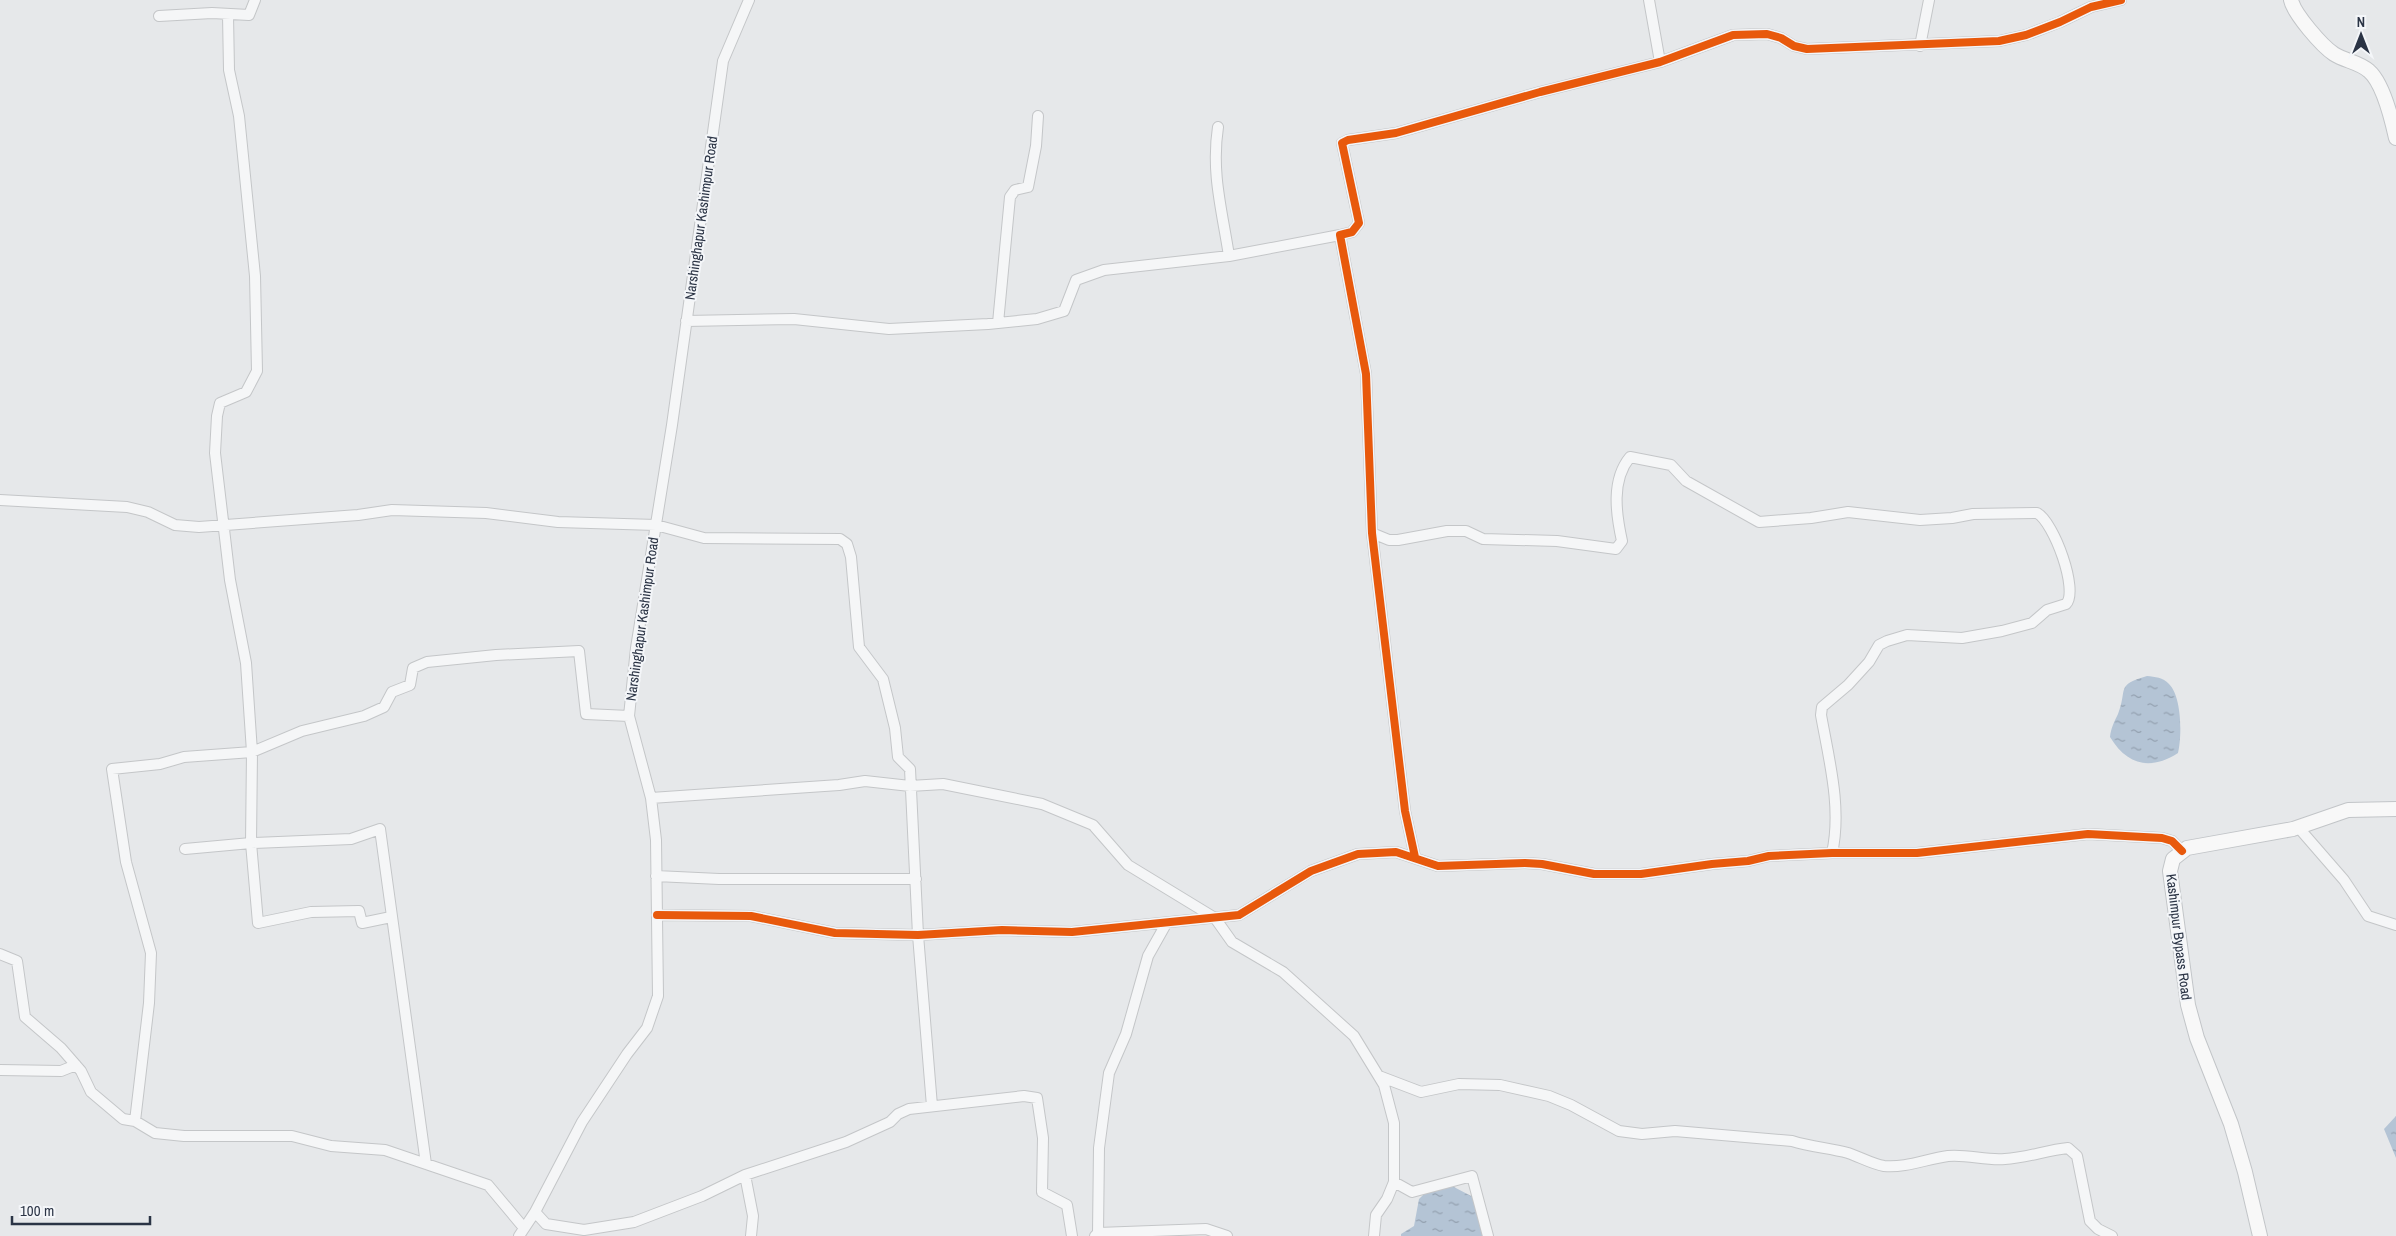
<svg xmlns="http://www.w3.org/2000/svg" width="2396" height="1236" viewBox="0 0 2396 1236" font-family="'Archivo Narrow',sans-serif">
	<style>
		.water { fill: url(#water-ripples) }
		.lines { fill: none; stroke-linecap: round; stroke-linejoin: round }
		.minor-casing { stroke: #c4c6c8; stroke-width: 12 }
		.major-casing { stroke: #c2c5c8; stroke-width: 16 }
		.minor { stroke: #f5f6f7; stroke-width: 10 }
		.major { stroke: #f8f8f8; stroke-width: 14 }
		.cycleway-casing { stroke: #f4f6f9; stroke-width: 11 }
		.cycleway { stroke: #e8590c; stroke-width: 8 }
		.labels { text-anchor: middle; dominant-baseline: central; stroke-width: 4; stroke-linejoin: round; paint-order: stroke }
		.street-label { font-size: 14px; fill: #2b3445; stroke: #f4f6f9 }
	</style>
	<defs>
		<pattern id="water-ripples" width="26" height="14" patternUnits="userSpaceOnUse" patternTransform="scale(1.25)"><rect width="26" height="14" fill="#b4c4d5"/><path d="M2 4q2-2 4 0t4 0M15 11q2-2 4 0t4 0" fill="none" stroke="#93a0af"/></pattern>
	</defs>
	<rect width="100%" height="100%" fill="#e6e8ea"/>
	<path class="water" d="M2147,676C2155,677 2163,677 2169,684C2182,697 2182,736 2178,753C2150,771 2127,765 2110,737C2111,728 2114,722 2118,714C2128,689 2115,685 2147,676Z
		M2396,1116V1158L2384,1129Z
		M1452,1186L1473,1197L1487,1236H1401V1234L1414,1226L1419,1199L1426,1192Z"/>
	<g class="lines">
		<g class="minor-casing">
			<path id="minor" d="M1649,0L1660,62
				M228,15L229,70L239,116L255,276L257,371L246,392L220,403L217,416L215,453L230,580L246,663L252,752L251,843L258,923L311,912L359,911L362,923L391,917
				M159,16L212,13L249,15L255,0
				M1920,46L1929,0
				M1218,127C1211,173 1222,210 1229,256
				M686,321L794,319L889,329L988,324L1037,319L1064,311L1076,280L1104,270L1229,256L1340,235
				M998,323L1010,197L1015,190L1028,187L1036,146L1038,116
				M0,500L127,507L148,512L175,525L199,527L358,515L392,510L486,513L558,522L656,525L704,538L840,539L847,544L851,557L859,647L883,679L895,728L898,757L910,769L918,935L932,1106
				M1372,533L1389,540H1398L1447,531H1466L1483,539L1557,541L1616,549L1622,541C1616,514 1611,480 1630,457L1671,465L1686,481L1759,522L1811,518L1848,512L1920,520L1952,518L1973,514L2037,513C2054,522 2079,591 2066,604L2047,610L2032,623L2002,631L1962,638L1907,635L1887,641L1879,645L1869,662L1848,685L1822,707L1821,715C1829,760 1842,808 1832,853
				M651,798L839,785L865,781L910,786L943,784L1042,804L1093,825L1128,865L1215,918L1232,942L1283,972L1354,1036L1384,1085L1394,1123V1182L1412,1192L1472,1176L1488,1236
				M2298,827L2344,880L2368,916L2396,925
				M185,849L251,843L351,839L380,829L426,1164
				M1415,857L1405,811L1372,533L1366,374L1340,235L1352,232L1359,223L1342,143L1348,140L1396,133L1540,92L1660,62L1733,35L1767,34L1781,38L1794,46L1807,49L1999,41L2026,35L2060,22L2091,7L2121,0
				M656,876L719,879H916
				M657,915L751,916L835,933L918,935L1002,930L1072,932L1239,915L1311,871L1358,854L1396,852L1438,866L1525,863L1542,864L1594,874H1641L1712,864L1748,861L1769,856L1832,853H1917L2088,834L2162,838L2172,841L2182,851
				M0,954L17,961L25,1017L61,1048L81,1071L91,1092L123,1119L135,1121L155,1133L184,1136H292L331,1146L385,1150L488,1185L524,1228
				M0,1070L61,1071L76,1065
				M1379,1076L1421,1092L1459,1084L1500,1085L1549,1096L1571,1105L1619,1131L1642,1134L1675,1131L1792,1141C1811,1147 1829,1148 1848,1153C1860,1157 1872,1164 1884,1166C1906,1168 1926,1159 1948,1156C1967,1154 1987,1161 2005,1159C2026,1158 2047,1150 2068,1148L2077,1156L2090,1221L2098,1229L2112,1236
				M135,1121L149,1003L151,953L126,862L112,769L160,764L184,757L252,752L302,731L364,716L384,707L392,692L410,685L413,668L427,662L496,655L579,651L586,714L629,716
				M745,1175L753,1216L751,1236
				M535,1212L546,1224L584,1230L634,1222L702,1196L745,1175L846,1142L890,1122L898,1114L909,1109L1024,1096L1037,1098L1043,1138L1042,1192L1067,1205L1072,1236
				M1098,1233L1099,1148L1109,1073L1126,1034L1148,956L1166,924
				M519,1236L535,1212L582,1122L627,1054L647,1028L658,996L656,840L651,798L629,716L636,648L672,425L723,61L749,0
				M1095,1236L1098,1233L1206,1229L1227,1236
				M1374,1236L1376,1215L1387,1199L1394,1182"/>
		</g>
		<g class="major-casing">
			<path id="major" d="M2291,0C2294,14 2322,46 2334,54C2345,61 2359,62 2369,71C2383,83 2392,120 2396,138
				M2260,1236L2245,1172L2231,1124L2197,1038L2188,1005L2170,871L2173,859L2187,848L2293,829L2348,810L2396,809"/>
		</g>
		<use href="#minor" class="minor"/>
		<use href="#major" class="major"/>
		<g class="cycleway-casing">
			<path id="cycleway" d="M1415,857L1405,811L1372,533L1366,374L1340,235L1352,232L1359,223L1342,143L1348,140L1396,133L1540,92L1660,62L1733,35L1767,34L1781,38L1794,46L1807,49L1999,41L2026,35L2060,22L2091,7L2121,0
				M657,915L751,916L835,933L918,935L1002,930L1072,932L1239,915L1311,871L1358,854L1396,852L1438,866L1525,863L1542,864L1594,874H1641L1712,864L1748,861L1769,856L1832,853H1917L2088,834L2162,838L2172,841L2182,851"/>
		</g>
		<use href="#cycleway" class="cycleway"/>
	</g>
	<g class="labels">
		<g class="street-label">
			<text transform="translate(701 218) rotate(-82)">Narshinghapur Kashimpur Road</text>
			<text transform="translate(642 619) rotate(-82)">Narshinghapur Kashimpur Road</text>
			<text transform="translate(2179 937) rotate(83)">Kashimpur Bypass Road</text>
		</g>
	</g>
	<g transform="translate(2361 35)" stroke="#f4f6f9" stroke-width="4" paint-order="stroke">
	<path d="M0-4L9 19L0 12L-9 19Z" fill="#2b3445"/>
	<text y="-8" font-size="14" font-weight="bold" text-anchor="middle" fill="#2b3445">N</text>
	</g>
	<path d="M12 1216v8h138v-8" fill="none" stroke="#2b3445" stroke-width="2.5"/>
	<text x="20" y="1216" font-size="15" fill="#2b3445" stroke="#f4f6f9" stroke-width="4" paint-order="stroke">100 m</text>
</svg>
